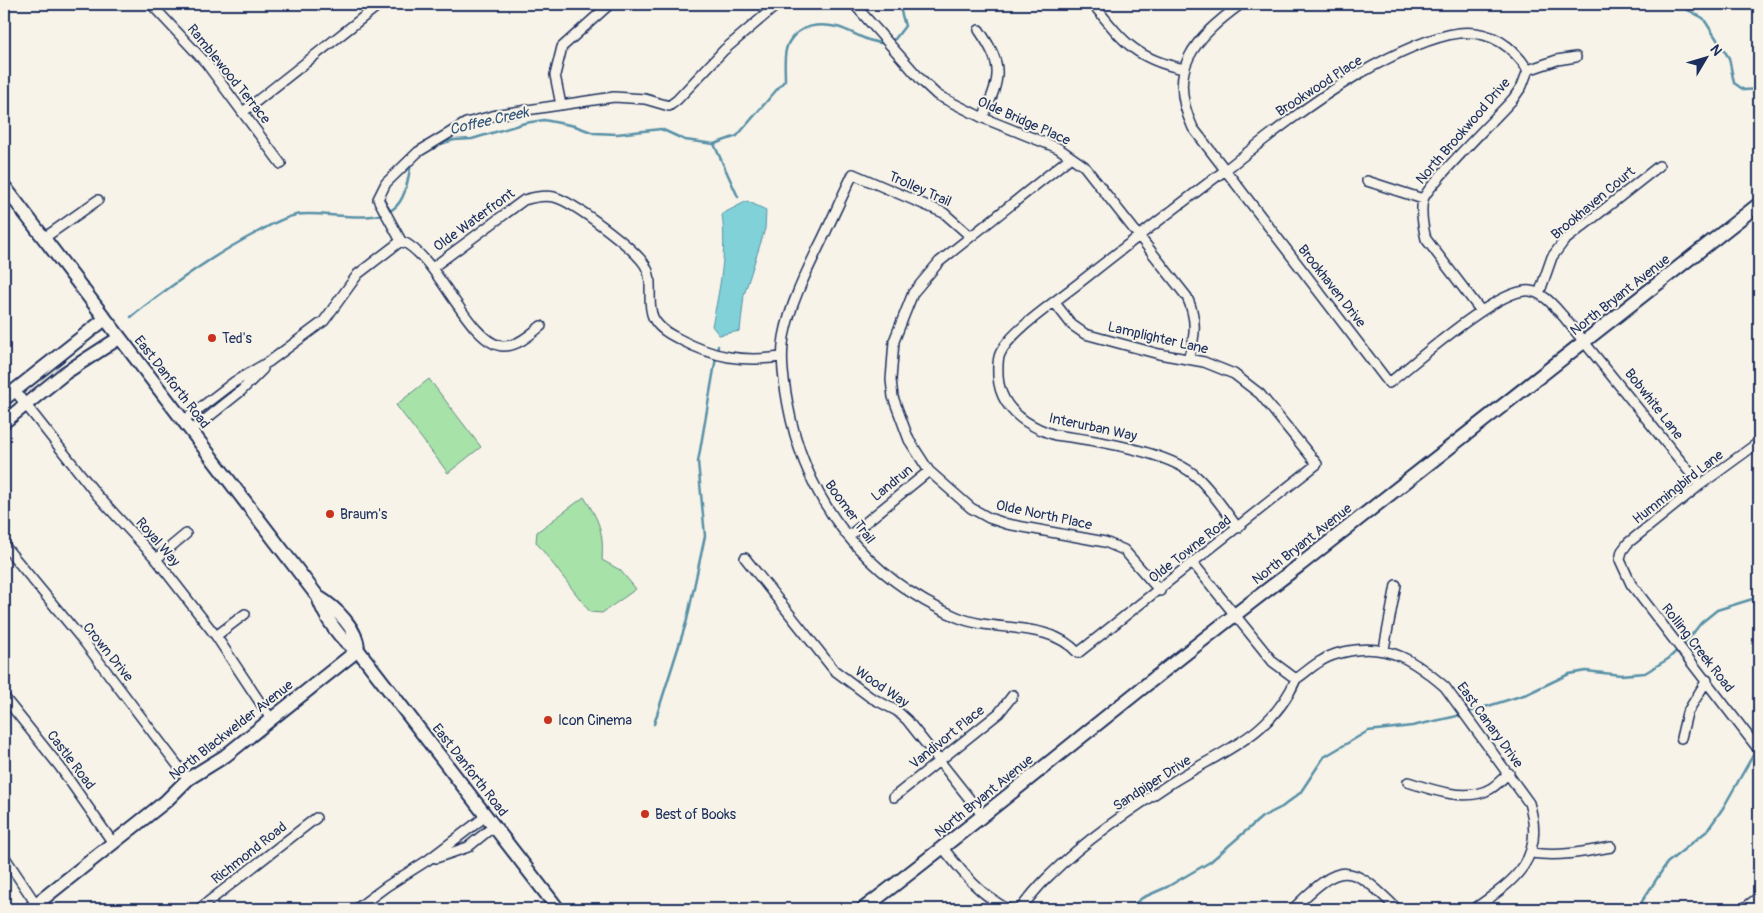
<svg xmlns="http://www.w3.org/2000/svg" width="1763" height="913" viewBox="0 0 1763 913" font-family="Pangolin,sans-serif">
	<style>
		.green { fill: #a7e2a8; stroke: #618883 }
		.water { fill: #80d1d8; stroke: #5890a7 }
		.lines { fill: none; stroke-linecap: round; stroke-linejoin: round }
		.stream { stroke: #5890a7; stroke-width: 2.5 }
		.street-casing { stroke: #1b2f5e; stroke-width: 12 }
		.secondary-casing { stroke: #1b2f5e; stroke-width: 16 }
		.street { stroke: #f7f3e8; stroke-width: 9 }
		.secondary { stroke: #f7f3e8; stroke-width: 12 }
		.poi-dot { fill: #c8321e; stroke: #f7f3e8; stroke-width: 2 }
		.labels { text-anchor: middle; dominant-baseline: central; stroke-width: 4; stroke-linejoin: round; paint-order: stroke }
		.street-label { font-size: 14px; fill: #1b2f5e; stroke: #f7f3e8 }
		.poi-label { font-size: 14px; fill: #1b2f5e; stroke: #f7f3e8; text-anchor: start }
		.water-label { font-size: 15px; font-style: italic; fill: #34587c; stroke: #f7f3e8 }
	</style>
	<rect width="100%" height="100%" fill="#f7f3e8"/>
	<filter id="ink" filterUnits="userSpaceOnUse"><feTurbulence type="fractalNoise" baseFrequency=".02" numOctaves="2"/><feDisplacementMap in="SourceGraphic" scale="10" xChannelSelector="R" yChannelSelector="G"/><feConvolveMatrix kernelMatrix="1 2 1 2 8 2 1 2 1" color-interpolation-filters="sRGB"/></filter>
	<g filter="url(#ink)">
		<path class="green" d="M429,379L481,447L448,473L396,405Z
			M584,497C599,520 604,532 602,560L620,570L636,589L602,613L590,612L536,542L537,532Z"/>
		<path class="water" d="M747,201L766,210L765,229L744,295L740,331L719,335L712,326C720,288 727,253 722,214Z"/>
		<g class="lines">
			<path class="stream" d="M1680,4L1682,7L1703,18L1729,58L1734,83L1744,90L1759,89
				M889,41L895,39L905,26L899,4
				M714,144L738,197
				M437,145L454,140L472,139L525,123L544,120L575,126L594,133L617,134L661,129L685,140L714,144L737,136L785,80C785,69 783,52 789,42C799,25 819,23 837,27C853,31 867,43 884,43
				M131,317C170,286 210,257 254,234C267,227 281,218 296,215C320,210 372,225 393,209C406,200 408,178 411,164
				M1759,684C1755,693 1755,704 1759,714
				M654,724L687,620L705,536L698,462L718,346
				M1128,909L1142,898L1167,887L1210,862L1262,817L1282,807L1300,793L1324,757L1368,731L1412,726L1453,717L1527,694L1569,674L1586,671L1621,675L1645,673L1668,659L1687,641L1701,623L1717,610L1759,597
				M1637,909L1667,863L1707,831L1723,808L1756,750"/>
			<g class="street-casing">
				<path id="street" d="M151,4L206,63L281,164
					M854,4L922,81L937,95L983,118L1058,148L1084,166L1187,297C1197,319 1196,336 1188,359
					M1093,4C1123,41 1135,59 1184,69
					M1241,4C1195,38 1165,69 1193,128L1389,383C1416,362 1499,287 1530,291C1544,293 1554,306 1563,316L1700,485
					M979,30C1005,68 1000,77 983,118
					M1528,70L1557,60L1576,57
					M561,105L555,75L562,47L610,4
					M243,112L380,4
					M1071,157L939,262L913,293L894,341L891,380L893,397L909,440L929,471L971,508L989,518L1007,524L1105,542L1124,550L1160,591
					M1367,181L1423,199
					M970,236L944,213L853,174C841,198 831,222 819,246C805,275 790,305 784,337C780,360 784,382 788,405C806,502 866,578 957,617C995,633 1049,620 1078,653L1317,464L1260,394L1234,374L1204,362L1159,354L1085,334L1072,325L1055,303
					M44,238L98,200
					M401,241L378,199L386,183L418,152L466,123L500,114L614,97L645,99L669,106L677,100L724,50L778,4
					M401,241C438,255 469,346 504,346C518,346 531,334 541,326
					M432,268L524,200C534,197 544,195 554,197C574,202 634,248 645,265C655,281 646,301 653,317C658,328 669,334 679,339C715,358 742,362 782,357
					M1539,294L1552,257L1564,241L1659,166
					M1481,311L1426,239C1423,227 1420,213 1423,200C1426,186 1498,116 1513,99L1522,86L1528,70
					M15,391L97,495L156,559L216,636L271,719
					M183,421L234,382L270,361L324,321L358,274L401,241
					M191,431L241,391L263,369
					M1759,442L1700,485L1628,543L1622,551L1620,560L1631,584L1759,750
					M1238,528C1225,511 1213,492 1197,477C1169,451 1094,440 1055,435C1027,426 1000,409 998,376C998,369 997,360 1000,354C1009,332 1059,299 1079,283C1127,245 1175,208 1224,171C1267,137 1310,103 1357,75C1385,59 1427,37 1459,33C1490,30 1512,45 1528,70
					M849,536L929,471
					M4,545L85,643L188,779
					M745,558L834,670L870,697L897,711L907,720L983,816
					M156,559L186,534
					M1193,563L1273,662L1296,679
					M216,636L245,614
					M1384,649L1396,585
					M1296,679C1305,673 1312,666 1321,661C1329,655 1339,653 1349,651C1389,643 1416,662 1445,687L1529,803C1546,858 1516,880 1474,909
					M4,697L60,767L113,843
					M1681,738L1687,713L1707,680
					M1408,782C1432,790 1467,802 1490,789C1497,785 1503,778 1509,773
					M894,797L999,713L1013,695
					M943,848C963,873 980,895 1008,909
					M1531,853C1559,857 1584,852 1611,847
					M4,856L36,904
					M436,858L468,847L494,826
					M199,909L316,818
					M356,909L387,886L428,860L486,816
					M1020,909C1030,897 1039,885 1050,875C1085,840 1129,811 1171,783C1219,752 1271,737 1296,679
					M1293,909C1341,861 1350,862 1397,909
					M1743,909L1759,897"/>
			</g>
			<g class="secondary-casing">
				<path id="secondary" d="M4,186L318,597C324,615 340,642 358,650L558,909
					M4,399L105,319
					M4,422L65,373L119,338
					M318,597C335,607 358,629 358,650
					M30,909L166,801L188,779L225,756L358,650
					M863,909C1011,797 1152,676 1300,565L1759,204"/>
			</g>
			<use href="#street" class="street"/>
			<use href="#secondary" class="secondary"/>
		</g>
	</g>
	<g class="poi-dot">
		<circle cx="212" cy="338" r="5"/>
		<circle cx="330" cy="514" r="5"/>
		<circle cx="548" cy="720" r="5"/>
		<circle cx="645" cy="814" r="5"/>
	</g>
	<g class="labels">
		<g class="street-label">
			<text transform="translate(229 74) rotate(51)">Ramblewood Terrace</text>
			<text transform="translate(1319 86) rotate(-33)">Brookwood Place</text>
			<text transform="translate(1024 121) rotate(24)">Olde Bridge Place</text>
			<text transform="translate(1463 131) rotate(-49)">North Brookwood Drive</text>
			<text transform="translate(920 189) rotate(24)">Trolley Trail</text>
			<text transform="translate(1593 203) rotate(-40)">Brookhaven Court</text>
			<text transform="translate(474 220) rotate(-36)">Olde Waterfront</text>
			<text transform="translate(1332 286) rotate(52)">Brookhaven Drive</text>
			<text transform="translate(1620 295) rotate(-38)">North Bryant Avenue</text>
			<text transform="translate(1158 338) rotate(13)">Lamplighter Lane</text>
			<text transform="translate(172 382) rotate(52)">East Danforth Road</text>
			<text transform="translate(1654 404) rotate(52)">Bobwhite Lane</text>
			<text transform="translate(1093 427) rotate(12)">Interurban Way</text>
			<text transform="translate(892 483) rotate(-39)">Landrun</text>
			<text transform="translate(1678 487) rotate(-38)">Hummingbird Lane</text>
			<text transform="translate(850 512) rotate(54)">Boomer Trail</text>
			<text transform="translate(1044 515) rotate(12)">Olde North Place</text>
			<text transform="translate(158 542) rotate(49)">Royal Way</text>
			<text transform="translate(1302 544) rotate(-38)">North Bryant Avenue</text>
			<text transform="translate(1190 549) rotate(-38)">Olde Towne Road</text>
			<text transform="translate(1698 648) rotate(52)">Rolling Creek Road</text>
			<text transform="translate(108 652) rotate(51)">Crown Drive</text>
			<text transform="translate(882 687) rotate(34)">Wood Way</text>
			<text transform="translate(1490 725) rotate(54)">East Canary Drive</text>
			<text transform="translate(231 730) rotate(-38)">North Blackwelder Avenue</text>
			<text transform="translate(947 737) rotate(-39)">Vandivort Place</text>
			<text transform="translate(71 760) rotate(53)">Castle Road</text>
			<text transform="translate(470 770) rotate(52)">East Danforth Road</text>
			<text transform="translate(1152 783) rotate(-33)">Sandpiper Drive</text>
			<text transform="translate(984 796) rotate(-39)">North Bryant Avenue</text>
			<text transform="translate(249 853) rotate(-38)">Richmond Road</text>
		</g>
		<g class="poi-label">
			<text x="222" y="338">Ted's</text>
			<text x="340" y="514">Braum's</text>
			<text x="558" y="720">Icon Cinema</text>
			<text x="655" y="814">Best of Books</text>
		</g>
		<g class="water-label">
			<text transform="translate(489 121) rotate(-13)">Coffee Creek</text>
		</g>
	</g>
	<rect width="1763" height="913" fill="none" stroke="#f7f3e8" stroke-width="20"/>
	<rect x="10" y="10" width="1743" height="893" fill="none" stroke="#1b2f5e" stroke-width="2" filter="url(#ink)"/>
	<g transform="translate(1706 58) rotate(52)" stroke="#f7f3e8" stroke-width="4" paint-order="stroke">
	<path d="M0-4L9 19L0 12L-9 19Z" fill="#1b2f5e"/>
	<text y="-8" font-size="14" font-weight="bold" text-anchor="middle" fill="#1b2f5e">N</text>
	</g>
</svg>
